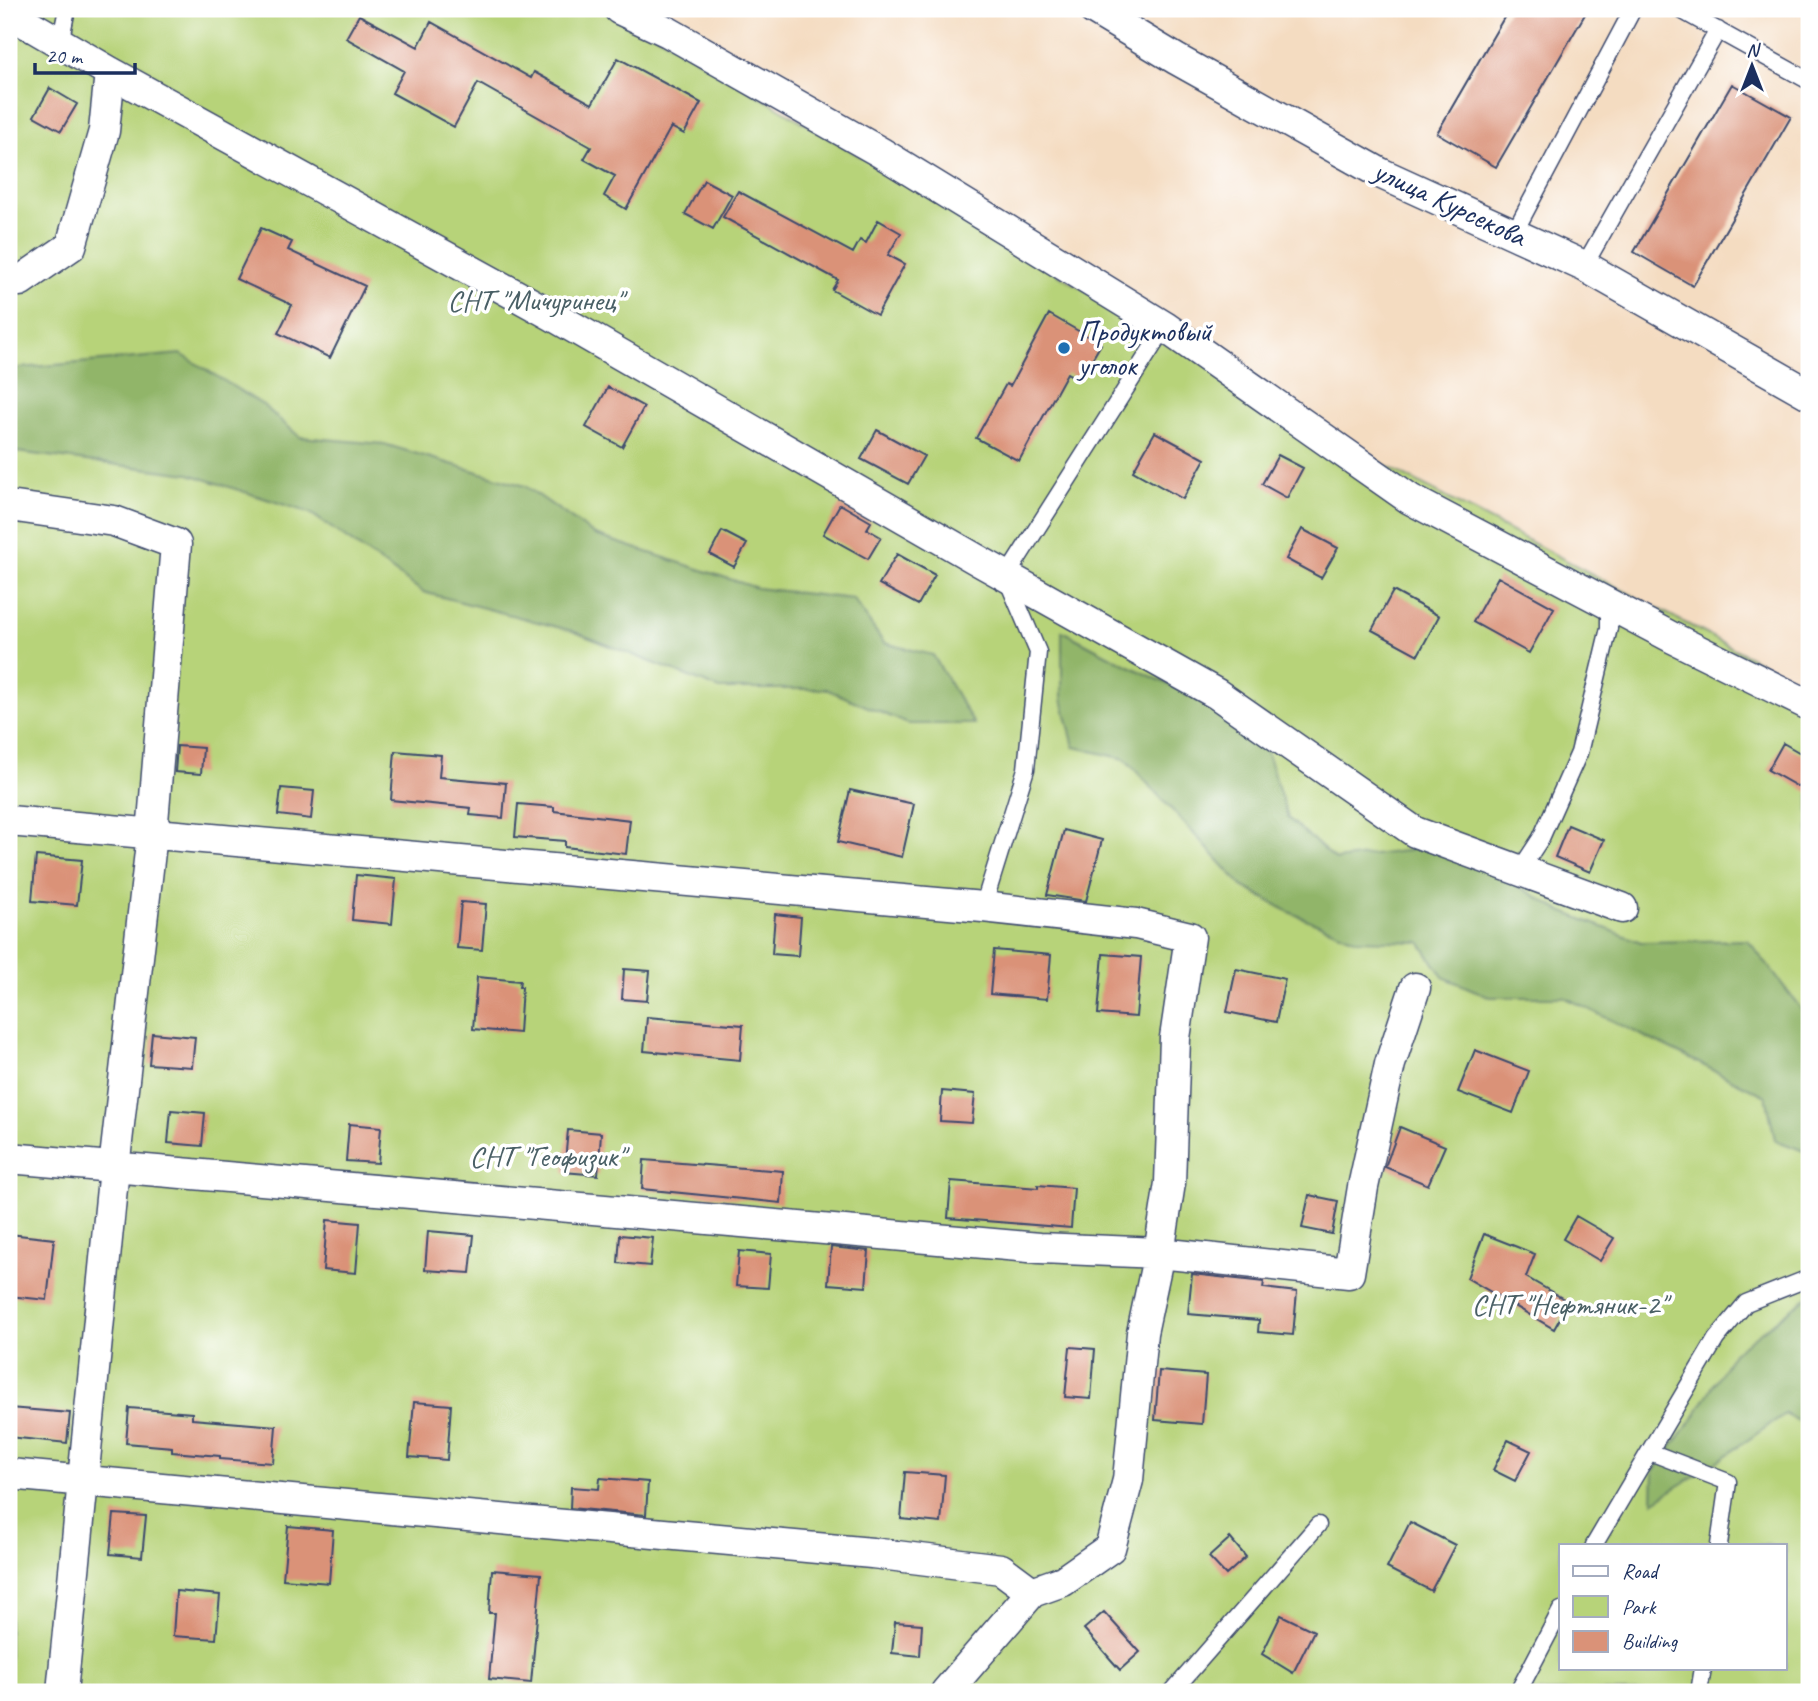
<svg xmlns="http://www.w3.org/2000/svg" width="1818" height="1701" viewBox="0 0 1818 1701" font-family="Caveat,sans-serif">
	<style>
		.green { fill: #b7d379; stroke: #69816c; stroke-width: 2; fill-rule: evenodd }
		.forest { fill: #91b569; stroke: #567264; stroke-width: 2 }
		.building { fill: #da9278 }
		.lines { fill: none; stroke-linecap: round; stroke-linejoin: round }
		.service-casing { stroke: #3c496d; stroke-width: 19 }
		.minor-casing { stroke: #3c496d; stroke-width: 33 }
		.service { stroke: #fff; stroke-width: 16 }
		.minor { stroke: #fff; stroke-width: 30 }
		.poi-dot { fill: #1f6fb2; stroke: #fff; stroke-width: 2.5 }
		.labels { text-anchor: middle; dominant-baseline: central; stroke-width: 7; stroke-linejoin: round; paint-order: stroke }
		.street-label { font-size: 30px; fill: #1b2f5e; stroke: #fff }
		.park-label { font-size: 30px; fill: #4a6066; stroke: #fff }
		.poi-label { font-size: 30px; fill: #1b2f5e; stroke: #fff; text-anchor: start }
	</style>
	<rect width="100%" height="100%" fill="#fff"/>
	<filter id="ink" filterUnits="userSpaceOnUse"><feTurbulence type="fractalNoise" baseFrequency=".0143" numOctaves="2"/><feDisplacementMap in="SourceGraphic" scale="14" xChannelSelector="R" yChannelSelector="G"/><feConvolveMatrix kernelMatrix="1 2 1 2 8 2 1 2 1" color-interpolation-filters="sRGB"/></filter>
	<filter id="wash" filterUnits="userSpaceOnUse"><feTurbulence type="fractalNoise" baseFrequency=".00686" numOctaves="4" result="noise"/><feDisplacementMap in="SourceGraphic" scale="28" xChannelSelector="R" yChannelSelector="G"/><feGaussianBlur stdDeviation="1.57" result="paint"/><feColorMatrix in="noise" values="0 0 0 0 0 0 0 0 0 0 0 0 0 0 0 0 0 1.4 0 .05"/><feComposite in="paint" operator="in"/></filter>
	<g filter="url(#wash)">
		<rect width="100%" height="100%" fill="#f4dcc1"/>
		<path class="green" d="M9,9H613L1335,439L1809,688V1692H9ZM1561,1545H1785V1668H1561Z"/>
		<path class="forest" d="M181,354L263,405L300,437L384,444L525,486L595,535L757,588L853,599L884,643L933,655L974,724H908L826,689H720L572,631L423,592L310,513L189,474L9,451V369Z
			M1062,631L1119,661L1199,699L1262,738L1288,818L1336,860L1426,848L1498,874L1561,911L1641,942L1748,940L1809,1019V1153L1775,1140L1766,1096L1564,997H1490L1443,977L1420,942L1357,940L1289,912L1242,886L1125,759L1074,747L1062,699Z
			M1807,1297H1809V1427L1785,1414L1711,1466L1653,1502L1654,1470L1692,1420L1733,1353Z"/>
		<g id="blocks">
			<path class="building" d="M1509,9H1588L1496,167L1437,133Z
				M359,15L418,47L431,22L531,78L534,72L592,104L618,58L701,103L684,134L671,127L626,209L604,196L615,176L584,159L591,147L478,83L454,127L392,93L404,71L346,38Z
				M1732,84L1791,117L1693,286L1634,252Z
				M50,88L77,104L61,131L34,116Z
				M704,180L732,195L713,229L685,214Z
				M738,191L853,253L860,240L866,243L878,220L901,233L888,255L905,264L877,315L832,290L838,280L723,217Z
				M261,228L292,242L288,250L365,286L330,358L278,333L292,305L236,279Z
				M1049,314L1101,344L1080,380L1067,373L1019,461L976,438L1006,384L1010,386Z
				M608,387L644,407L622,447L586,427Z
				M877,430L924,456L908,484L861,459Z
				M1155,432L1205,459L1183,499L1133,471Z
				M1278,455L1303,468L1287,498L1262,484Z
				M840,504L871,522L867,529L881,537L868,559L823,534Z
				M1302,529L1338,548L1321,578L1286,559Z
				M722,531L747,544L734,567L710,554Z
				M897,554L935,575L918,605L879,584Z
				M1498,577L1554,608L1529,653L1473,622Z
				M1393,591L1439,616L1418,655L1372,630Z
				M1783,743L1809,758V793L1768,770Z
				M177,746L203,748L201,774L175,772Z
				M395,751L441,755L439,777L506,783L503,818L470,815L471,808L391,800Z
				M281,788L314,791L311,819L278,815Z
				M850,790L914,804L902,857L838,842Z
				M518,804L554,807V811L630,820L626,854L565,847V841L515,837Z
				M1568,825L1604,840L1590,872L1555,857Z
				M1064,830L1102,840L1086,901L1047,895Z
				M36,856L82,860L77,905L32,901Z
				M356,875L396,879L392,924L352,920Z
				M461,902L486,904L482,950L457,948Z
				M775,914L801,917L798,956L772,954Z
				M994,950L1051,955L1047,999L990,994Z
				M1103,954L1141,957L1136,1017L1098,1014Z
				M624,969L650,971L647,1001L622,999Z
				M1236,969L1285,979L1276,1022L1227,1012Z
				M477,977L520,981L519,987H522L519,1033L473,1029Z
				M647,1017L743,1025L740,1060L644,1051Z
				M152,1033L195,1037L192,1067L149,1064Z
				M1475,1050L1529,1071L1513,1113L1458,1092Z
				M942,1091L975,1094L972,1123L940,1121Z
				M171,1110L205,1113L202,1146L168,1143Z
				M349,1124L381,1127L378,1163L346,1161Z
				M1400,1127L1445,1146L1428,1185L1385,1167Z
				M568,1130L601,1133L598,1175L564,1172Z
				M644,1160L783,1171L781,1203L642,1189Z
				M951,1181L1038,1188V1185L1074,1188L1071,1228L948,1218Z
				M1309,1195L1338,1201L1332,1234L1302,1228Z
				M1576,1216L1614,1238L1600,1261L1563,1239Z
				M327,1220L360,1223L356,1273L323,1270Z
				M428,1231L474,1235L470,1273L425,1270Z
				M9,1234L54,1239L47,1300L9,1296Z
				M1484,1234L1535,1254L1526,1277L1569,1302L1554,1329L1467,1278Z
				M620,1235L653,1238L650,1266L618,1263Z
				M831,1247L869,1251L866,1287L828,1284Z
				M739,1251L771,1254L768,1288L736,1286Z
				M1192,1274L1264,1282L1263,1288L1297,1292L1293,1335L1258,1332L1259,1320L1188,1314Z
				M1070,1347L1095,1349L1091,1399L1065,1397Z
				M1159,1371L1206,1375L1202,1424L1155,1420Z
				M414,1402L451,1405L447,1460L409,1457Z
				M9,1408L70,1413L67,1443L9,1437Z
				M129,1408L192,1413V1419L276,1426L273,1463L220,1459V1456L172,1452V1447L126,1443Z
				M1508,1440L1531,1451L1515,1481L1493,1470Z
				M905,1472L945,1475L941,1523L901,1519Z
				M600,1478L648,1482L646,1515L570,1508L571,1487L599,1489Z
				M114,1514L146,1516L142,1557L110,1554Z
				M1410,1522L1455,1545L1431,1591L1387,1568Z
				M288,1526L333,1530L329,1583L283,1579Z
				M1230,1538L1246,1557L1226,1575L1209,1557Z
				M492,1570L541,1574L531,1683L489,1679L495,1613H489Z
				M176,1591L220,1595L216,1639L173,1636Z
				M1104,1612L1140,1652L1120,1670L1084,1629Z
				M1281,1615L1314,1631L1293,1673L1262,1654Z
				M895,1622L922,1624L920,1656L892,1653Z"/>
		</g>
	</g>
	<g filter="url(#ink)">
		<use href="#blocks" fill-opacity="0" stroke="#3c496d" stroke-width="2"/>
		<g class="lines">
			<g class="service-casing">
				<path id="service" d="M1679,9L1809,81
					M60,43L67,9
					M1514,233L1633,9
					M1584,266L1718,30
					M1520,870L1541,838L1579,753L1609,628V604
					M983,907L1026,769L1038,652L1006,577L1165,327
					M1650,1452L1728,1482L1719,1545
					M1594,1545L1716,1339L1746,1303L1809,1278
					M1172,1692L1318,1525
					M1518,1692L1561,1610
					M1699,1692L1703,1668"/>
			</g>
			<g class="minor-casing">
				<path id="minor" d="M619,9L668,32L880,152L1165,327L1410,499L1673,638L1809,705
					M1093,9L1176,59L1380,173L1584,266L1809,394
					M9,13L110,72L552,315L981,562L1217,694L1415,832L1622,908
					M9,281H20L71,246L104,131L110,72
					M9,506L114,521L176,544L152,834L114,1168L62,1692
					M9,821L983,907L1136,924L1190,937L1175,1038L1170,1183L1159,1253L1040,1248L9,1158
					M9,1474L872,1553L1001,1569L1032,1592
					M946,1692L1032,1592L1063,1581L1110,1548L1128,1480L1142,1333L1159,1253L1349,1273L1363,1187L1390,1064L1415,988"/>
			</g>
			<use href="#service" class="service"/>
			<use href="#minor" class="minor"/>
		</g>
	</g>
	<circle class="poi-dot" cx="1064" cy="348" r="7"/>
	<g class="labels">
		<g class="street-label">
			<text transform="translate(1450 203) rotate(25)">улица Курсекова</text>
		</g>
		<g class="park-label">
			<text x="535" y="300">СНТ "Мичуринец"</text>
			<text x="547" y="1156">СНТ "Геофизик"</text>
			<text x="1569" y="1304">СНТ "Нефтяник-2"</text>
		</g>
		<g class="poi-label">
			<text x="1078" y="331">Продуктовый<tspan x="1078" dy="34">уголок</tspan></text>
		</g>
	</g>
	<rect width="1818" height="1701" fill="none" stroke="#fff" stroke-width="35"/>
	<rect x="1559" y="1544" width="228" height="126" fill="#ffffff" stroke="#a4acbf" stroke-width="2"/>
	<rect x="1573" y="1566" width="35" height="10" fill="#ffffff" stroke="#a4acbf" stroke-width="2"/>
	<text x="1622" y="1578" font-size="21" fill="#1b2f5e">Road</text>
	<rect x="1573" y="1596" width="35" height="21" fill="#b7d379" stroke="#a4acbf" stroke-width="2"/>
	<text x="1622" y="1614" font-size="21" fill="#1b2f5e">Park</text>
	<rect x="1573" y="1631" width="35" height="21" fill="#da9278" stroke="#a4acbf" stroke-width="2"/>
	<text x="1622" y="1648" font-size="21" fill="#1b2f5e">Building</text>
	<g transform="translate(1752 66)" stroke="#ffffff" stroke-width="5" paint-order="stroke">
	<path d="M0-5L12 26L0 18L-12 26Z" fill="#1b2f5e"/>
	<text y="-10" font-size="19" font-weight="bold" text-anchor="middle" fill="#1b2f5e">N</text>
	</g>
	<path d="M35 63v10h100v-10" fill="none" stroke="#1b2f5e" stroke-width="3.5"/>
	<text x="46" y="63" font-size="21" fill="#1b2f5e" stroke="#ffffff" stroke-width="5" paint-order="stroke">20 m</text>
</svg>
